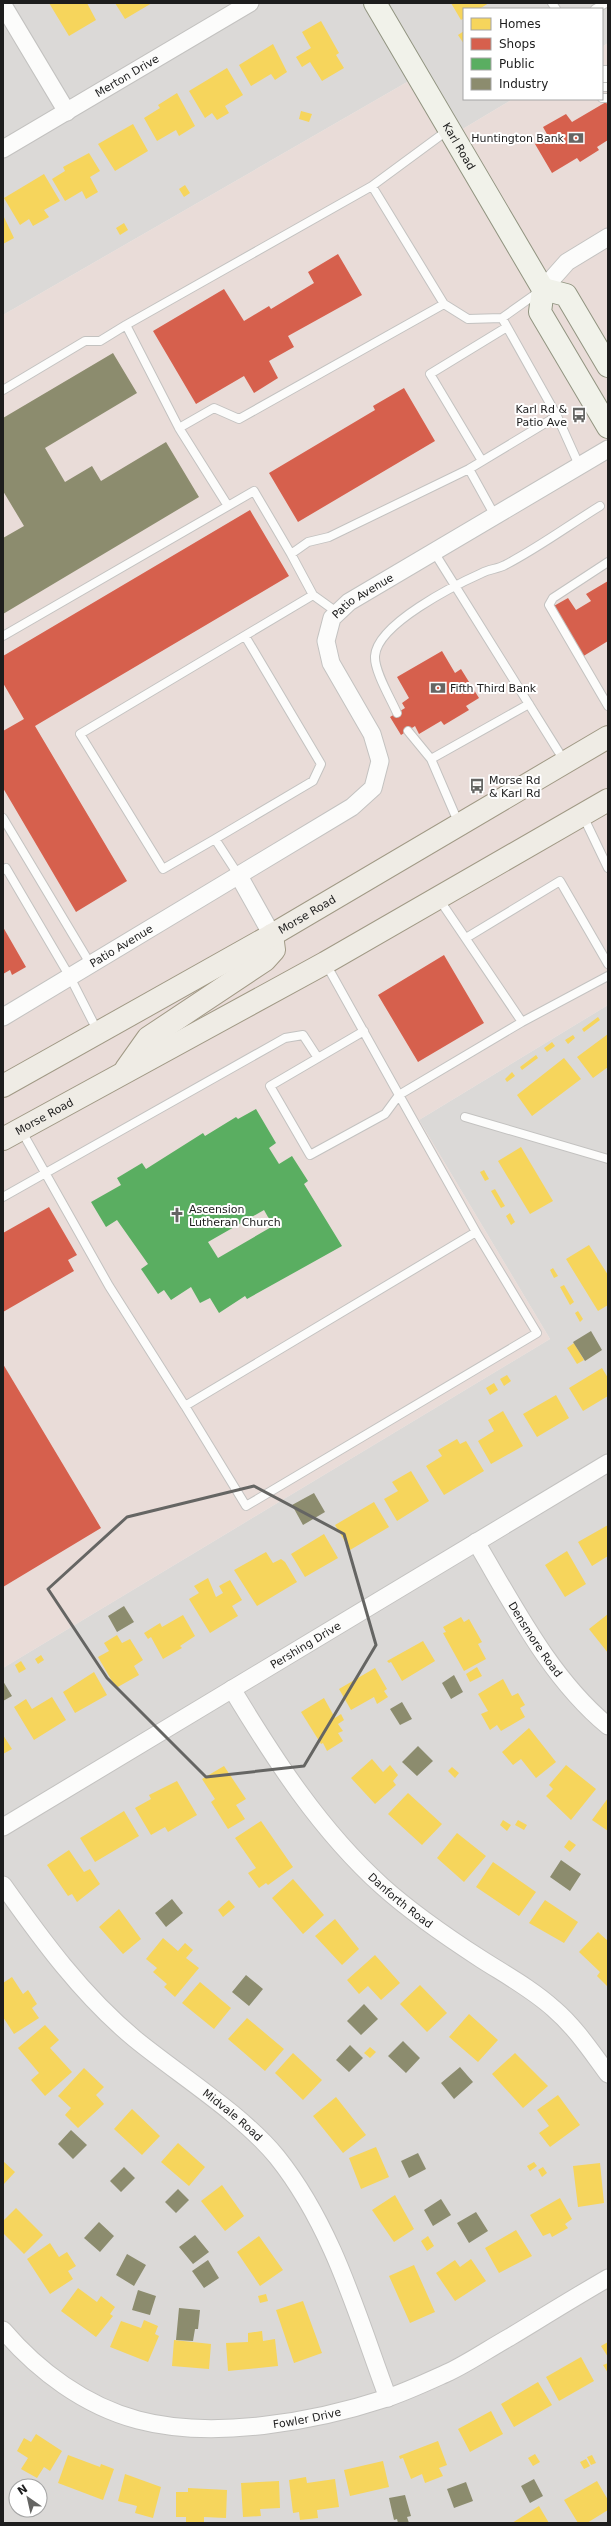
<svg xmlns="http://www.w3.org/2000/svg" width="611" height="2526" viewBox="0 0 611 2526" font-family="'DejaVu Sans',sans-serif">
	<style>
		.residential { fill: #dbd9d7; fill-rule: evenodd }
		.commercial { fill: #e9dcd8 }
		.homes { fill: #f6d55c }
		.shops { fill: #d6604d }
		.public { fill: #5aae61; fill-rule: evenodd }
		.industry { fill: #8c8c6e }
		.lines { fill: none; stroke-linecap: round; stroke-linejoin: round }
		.lane-casing { stroke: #c3c2c0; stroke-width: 10 }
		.street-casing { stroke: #c3c2c0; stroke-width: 19 }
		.secondary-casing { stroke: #919480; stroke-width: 24 }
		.primary-casing { stroke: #a09985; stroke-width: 24 }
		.lane { stroke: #fcfcfb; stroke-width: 8 }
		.street { stroke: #fcfcfb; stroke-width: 17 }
		.secondary { stroke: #f1f2ea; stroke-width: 22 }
		.primary { stroke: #efece5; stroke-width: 22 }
		.marked { fill: none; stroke: #656563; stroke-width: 3; stroke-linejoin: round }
		.labels { text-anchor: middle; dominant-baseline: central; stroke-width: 4; stroke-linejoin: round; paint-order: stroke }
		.street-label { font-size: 11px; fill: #1d1d1d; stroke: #fff }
		.poi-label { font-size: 11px; fill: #1d1d1d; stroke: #fff; text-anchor: start }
	</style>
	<rect width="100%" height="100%" fill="#eceae6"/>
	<path class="residential" d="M3,3H608V43L602,47V9H464V99H513L456,133L421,74L3,315Z
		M608,1005V2523H3V1668L550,1339L419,1120ZM16,2486H40V2510H16Z"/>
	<path class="commercial" d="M608,43V1005L419,1120L550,1339L3,1668V315L421,74L456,133L513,99H602V47Z"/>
	<path class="homes" d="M49,3H87L96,20L69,36Z
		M115,3H152L125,19Z
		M451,3H489L479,9H464V18L461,20Z
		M321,21L339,53L336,55L344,68L322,81L310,62L302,67L296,57L311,48L302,32Z
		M464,31V44L458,35Z
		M273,44L287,72L275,80L271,74L251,86L239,65Z
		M227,68L243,95L225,106L229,113L217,120L212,113L205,118L189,91Z
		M177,93L195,126L179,136L176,130L157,141L144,118L160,108L158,105Z
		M301,111L312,114L309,122L299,119Z
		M133,124L148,151L115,171L98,144Z
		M89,153L100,171L90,177L98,192L86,199L82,191L65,201L52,179L65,171L63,167Z
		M44,174L60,201L44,210L49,217L33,226L29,219L20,225L4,198Z
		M185,185L190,193L184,197L179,189Z
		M3,215L14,238L3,244Z
		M124,223L128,230L120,235L116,228Z
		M598,1017L600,1020L584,1032L582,1029Z
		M608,1034V1067L593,1078L577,1057Z
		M573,1035L575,1038L568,1044L565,1040Z
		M552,1042L555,1046L547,1052L544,1048Z
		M536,1055L538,1058L522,1070L520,1067Z
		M564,1058L581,1079L532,1116L517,1095Z
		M512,1072L515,1076L507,1082L505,1079Z
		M521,1147L553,1201L530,1214L498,1161Z
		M484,1170L489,1179L485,1181L480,1172Z
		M495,1189L505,1206L501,1208L491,1191Z
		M510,1213L515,1222L511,1225L506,1216Z
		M589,1245L608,1275V1305L598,1311L566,1259Z
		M553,1268L558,1276L554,1278L550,1270Z
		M564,1285L574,1302L570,1305L560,1287Z
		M578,1311L583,1319L580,1322L575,1313Z
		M574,1343L584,1360L577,1364L567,1348Z
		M602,1368L608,1378V1396L583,1411L569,1388Z
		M507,1375L511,1381L504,1386L500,1379Z
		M494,1383L498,1390L490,1395L486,1388Z
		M556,1395L569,1418L537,1437L523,1414Z
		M503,1411L523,1446L491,1464L478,1441L494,1431L488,1420Z
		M457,1439L460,1444L466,1441L484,1471L444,1495L426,1466L442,1456L438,1450Z
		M411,1471L429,1501L397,1521L384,1499L398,1491L392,1482Z
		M374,1502L389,1527L350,1550L335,1525Z
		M608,1525V1556L592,1566L578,1542Z
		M324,1534L338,1558L305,1577L291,1554Z
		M567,1551L586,1584L565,1597L545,1565Z
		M266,1552L273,1563L281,1559L285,1562L297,1582L257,1606L234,1570Z
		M208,1578L216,1597L223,1593L219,1586L230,1580L242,1600L232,1606L238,1616L210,1633L189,1599L199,1593L194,1586Z
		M608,1614V1653L589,1629Z
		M183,1615L195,1636L180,1646L182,1648L163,1659L151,1637L148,1639L144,1633L160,1623L162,1627Z
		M461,1617L464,1622L469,1619L482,1642L478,1644L486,1659L464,1671L443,1633L446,1632L443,1627Z
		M117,1635L122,1643L130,1639L143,1660L134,1666L139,1675L116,1688L98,1657L109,1651L104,1643Z
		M423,1641L435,1661L402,1681L391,1662L389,1663L387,1661Z
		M41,1655L44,1660L38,1664L35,1659Z
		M21,1661L26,1669L19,1673L15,1665Z
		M477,1667L482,1676L470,1682L466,1674Z
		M375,1668L387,1689L384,1691L388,1697L377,1704L374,1697L351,1710L339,1689Z
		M94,1672L107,1695L75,1713L63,1692Z
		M503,1679L512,1696L518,1693L525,1705L520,1708L525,1717L501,1731L497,1725L490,1730L481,1714L488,1711L478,1694Z
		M52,1697L66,1720L34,1740L14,1707L26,1699L32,1709Z
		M324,1698L335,1718L341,1714L344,1720L338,1724L343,1731L338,1733L343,1741L327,1751L323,1743L321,1744L301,1712Z
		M529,1728L556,1762L536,1778L521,1759L513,1765L502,1752Z
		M3,1735L12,1749L3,1754Z
		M372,1759L383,1772L390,1765L398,1775L393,1781L396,1785L375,1804L351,1778Z
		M566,1765L596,1789L571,1820L546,1796L553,1789L549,1785Z
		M224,1766L246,1799L236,1805L245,1819L228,1829L211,1802L215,1799L202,1779Z
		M452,1767L459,1773L455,1778L448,1771Z
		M177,1781L197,1815L168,1832L165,1827L151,1835L135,1808L151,1799L149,1795Z
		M408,1793L442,1824L422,1845L388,1814Z
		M608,1798V1831L592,1820Z
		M124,1811L139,1836L95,1862L80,1838Z
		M503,1820L511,1825L507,1831L500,1825Z
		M518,1820L527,1825L524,1830L515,1825Z
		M261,1821L293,1867L268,1885L266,1883L259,1888L248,1873L256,1868L235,1838Z
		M457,1833L486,1856L464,1882L437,1858Z
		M569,1840L576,1845L570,1852L564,1847Z
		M69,1850L84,1872L90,1869L100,1884L77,1902L72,1894L68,1896L47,1865Z
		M493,1862L536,1892L519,1916L476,1887Z
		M293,1879L324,1915L303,1934L272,1898Z
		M229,1900L235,1907L223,1917L218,1910Z
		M545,1900L578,1922L564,1943L529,1923Z
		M119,1909L141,1939L123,1954L99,1927Z
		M335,1919L359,1949L342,1965L315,1936Z
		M598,1932L608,1941V1987L597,1976L600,1972L579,1952Z
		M163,1938L178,1951L185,1943L193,1950L186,1958L199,1968L175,1997L164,1987L167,1984L153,1972L157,1968L146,1959Z
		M375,1955L400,1983L381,2000L368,1986L359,1994L347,1980Z
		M12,1977L23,1994L28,1990L37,2004L32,2008L39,2018L14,2034L3,2017V1983Z
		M200,1982L231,2008L214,2029L182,2003Z
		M420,1985L447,2013L427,2032L400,2004Z
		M469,2014L498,2040L478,2062L449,2037Z
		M247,2018L284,2049L265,2071L228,2039Z
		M45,2025L59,2040L50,2048L72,2072L45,2096L31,2080L39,2073L18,2048Z
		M370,2047L376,2052L370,2058L364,2053Z
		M293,2053L322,2080L303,2100L275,2073Z
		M515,2053L548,2086L523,2108L492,2074Z
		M84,2068L104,2087L96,2095L104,2104L78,2128L65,2115L71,2108L58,2096Z
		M558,2095L580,2125L550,2147L539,2133L549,2126L537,2110Z
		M336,2097L366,2135L343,2153L313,2116Z
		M132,2109L160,2136L142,2155L114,2129Z
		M178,2143L205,2167L189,2186L161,2162Z
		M376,2147L389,2177L361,2189L349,2158Z
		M3,2161L15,2172L3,2185Z
		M534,2162L537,2166L530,2171L527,2166Z
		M600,2163L604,2203L578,2207L573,2166Z
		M543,2167L547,2173L542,2177L538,2170Z
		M222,2185L244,2216L225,2231L201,2201Z
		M395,2195L414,2229L394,2242L372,2210Z
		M560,2198L572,2219L565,2224L568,2228L552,2237L550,2233L543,2236L530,2215Z
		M16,2208L43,2235L24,2254L3,2233V2221Z
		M516,2230L532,2256L499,2273L485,2248Z
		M259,2236L283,2270L260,2286L237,2252Z
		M428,2236L434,2246L427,2251L421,2241Z
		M50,2243L59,2257L67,2252L76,2266L68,2271L73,2279L50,2294L27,2259Z
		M471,2259L486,2281L455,2301L436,2273L455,2260L460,2267Z
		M414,2265L435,2312L410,2323L389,2276Z
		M78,2288L97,2302L101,2296L115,2307L110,2314L113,2316L96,2337L61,2311Z
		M266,2294L268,2301L260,2303L258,2296Z
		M303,2301L322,2353L294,2363L276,2310Z
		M144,2320L158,2326L155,2334L159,2336L148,2362L110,2347L121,2321L141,2328Z
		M262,2331L263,2341L275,2339L278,2366L228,2371L226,2343L248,2342V2333Z
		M174,2340L211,2344L209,2369L172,2366Z
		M608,2342V2357L601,2346Z
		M581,2357L594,2381L559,2401L546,2377Z
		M608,2363V2373L603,2365Z
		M538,2382L552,2405L514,2427L501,2404Z
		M491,2411L503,2434L470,2452L458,2429Z
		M36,2434L62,2451L50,2471L44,2467L37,2478L21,2469L28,2458L17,2451L24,2438L31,2442Z
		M438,2441L447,2465L439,2468L443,2476L425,2483L422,2474L411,2479L403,2458L400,2459L399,2456Z
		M535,2454L540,2462L533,2466L528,2458Z
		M68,2455L100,2467L101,2464L114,2469L103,2500L58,2483Z
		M592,2455L596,2463L591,2465L587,2457Z
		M586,2459L590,2466L584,2469L580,2462Z
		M383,2461L389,2487L350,2496L344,2470Z
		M125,2474L161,2487L153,2518L135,2513L137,2506L118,2501Z
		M306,2477L307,2483L335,2479L339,2507L317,2510L318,2518L300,2520L299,2512L293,2513L289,2480Z
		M279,2481L280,2508L260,2509L261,2516L243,2517L241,2483Z
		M597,2481L608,2500V2510L587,2523H578L564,2500Z
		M188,2488L227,2490L226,2518L204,2517V2523H186V2517H176V2492H188Z
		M539,2506L549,2523H512Z"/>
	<path class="shops" d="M606,102L608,106V140L597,147L599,150L580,162L577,158L552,173L535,144L548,136L543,127L566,114L572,122Z
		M338,254L362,295L288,336L294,347L269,361L278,378L254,393L244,376L196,404L153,331L224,289L244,321L269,306L271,309L314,283L308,272Z
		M404,388L435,441L298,522L269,473L375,410L373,406Z
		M250,510L289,576L35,726L127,881L76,912L3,788V731L24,719L3,683V656Z
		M608,581V641L582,657L552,607L568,598L576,610L591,601L586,594Z
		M442,651L455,673L461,669L479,698L466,706L469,710L444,725L441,721L419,734L415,726L401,735L390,717L405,708L402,703L409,698L397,677Z
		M3,927L26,967L12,975L10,970L3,974Z
		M444,955L484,1023L418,1062L378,995Z
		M49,1207L77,1255L68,1260L74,1271L3,1312V1233Z
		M3,1364L101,1528L3,1587Z"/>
	<path class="public" d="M256,1109L276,1143L269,1148L279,1164L292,1156L308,1181L304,1184L342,1246L247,1299L245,1296L219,1313L210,1298L200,1303L191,1287L171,1300L164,1290L158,1294L141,1269L148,1264L117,1220L106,1227L91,1202L121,1185L117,1178L142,1163L146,1169L203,1133L205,1136L236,1117L238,1119ZM264,1210L273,1226L218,1258L208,1242Z"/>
	<path class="industry" d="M113,353L137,393L45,448L65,482L92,466L101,481L166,442L199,497L3,614V538L24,526L3,491V418Z
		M591,1331L602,1350L585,1361L573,1342Z
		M314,1493L325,1512L303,1525L292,1505Z
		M124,1606L134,1622L117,1632L108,1616Z
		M454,1675L463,1692L451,1699L442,1683Z
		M3,1681L12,1696L3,1701Z
		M402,1702L412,1719L400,1725L390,1709Z
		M418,1746L433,1761L417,1776L402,1762Z
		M561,1860L581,1874L570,1891L550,1877Z
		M172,1899L183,1913L166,1927L155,1913Z
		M246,1975L263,1989L249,2006L232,1992Z
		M364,2004L378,2019L361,2035L347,2021Z
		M403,2041L420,2058L406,2073L388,2056Z
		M350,2045L363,2058L349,2072L336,2060Z
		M460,2067L473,2082L454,2099L441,2083Z
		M71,2130L87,2145L73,2159L58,2144Z
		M418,2153L426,2169L409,2178L401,2161Z
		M124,2167L135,2178L121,2192L110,2181Z
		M178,2189L189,2200L176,2213L165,2202Z
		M441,2199L451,2215L433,2226L424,2210Z
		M476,2212L488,2231L469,2243L457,2223Z
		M99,2222L114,2236L100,2252L84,2238Z
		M195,2235L209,2252L193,2264L179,2247Z
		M127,2254L146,2265L134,2286L116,2275Z
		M208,2260L219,2278L204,2288L192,2271Z
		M138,2290L156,2296L150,2315L132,2310Z
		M179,2308L200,2310L198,2329H195L193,2341L176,2340Z
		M534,2479L543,2496L530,2503L521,2486Z
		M466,2482L473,2501L454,2508L447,2489Z
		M405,2495L411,2516L407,2517L409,2523H398L397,2519L394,2520L389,2498Z"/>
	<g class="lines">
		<g class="lane-casing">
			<path id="lane" d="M552,3L556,9
				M595,9L606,3
				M602,70H608
				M602,78H608
				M602,87H608
				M602,98H608
				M372,186L448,130
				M502,318L540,291
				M126,325L372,186L444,304
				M3,390L85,341H100L126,325L179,428L214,408L239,419L444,304L468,319L502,318L557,416L469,469L329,537L308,542L291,554L313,595L80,734L163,869L215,839L239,876
				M557,416L579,465
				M179,428L228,506
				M482,461L430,374L507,327
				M469,469L495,516
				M434,552L565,762
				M608,562L553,598L549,605L608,706
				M313,595L338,613
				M3,636L254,491L291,554
				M397,713C391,699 374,671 375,656C377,624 455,585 482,573C489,569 498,569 505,565C538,548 569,525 600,506
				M408,731L431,759L459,824
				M431,759L529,704
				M583,816L608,868
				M3,818L91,965
				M215,839L313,781L321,764L245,636
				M3,870L6,868L70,977L98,1032
				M439,899L522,1022L608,976
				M466,938L560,881L608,964
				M326,964L399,1095L522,1022
				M465,1117L608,1159
				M21,1130L109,1286L185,1406L476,1232L399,1095L385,1114L310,1155L270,1086L364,1031
				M3,1197L285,1038L303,1035L318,1058
				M185,1406L246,1506L537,1333L476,1232"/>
		</g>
		<g class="street-casing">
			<g id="street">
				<path d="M3,5L67,112"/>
				<path id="s1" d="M3,149L250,3"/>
				<path d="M543,289L567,262L608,237"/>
				<path d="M239,876L272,935"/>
				<path id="s2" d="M3,1017L352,807L373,788L380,761L372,734L331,663L326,641L332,618L349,602L608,449"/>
				<path id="s3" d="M476,1542C514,1606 550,1678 608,1726"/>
				<path id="s4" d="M232,1689C275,1760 320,1830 382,1886C412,1913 447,1937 481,1959C506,1975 532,1989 554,2009C575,2027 591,2051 608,2074"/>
				<path id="s5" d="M3,1827L608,1463"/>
				<path id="s6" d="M3,1885C42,1940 82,1995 135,2039C179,2075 242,2114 277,2157C333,2227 357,2315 388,2398"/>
				<path id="s7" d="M3,2330C38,2371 85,2406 138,2420C213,2440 314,2422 387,2398C408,2391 429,2381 449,2372C470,2362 490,2348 510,2337C543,2317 575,2297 608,2278"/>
			</g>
		</g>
		<g class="secondary-casing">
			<g id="secondary">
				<path id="s8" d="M375,3L543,289L540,312L608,427"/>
				<path d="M543,289L566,295L608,366"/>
			</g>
		</g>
		<g class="primary-casing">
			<g id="primary">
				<path d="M126,1069L148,1038L265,960L274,950L272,935"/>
				<path id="s9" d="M3,1086L272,935L608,737"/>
				<path id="s10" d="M3,1139L325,963L608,800"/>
			</g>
		</g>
		<use href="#lane" class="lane"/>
		<use href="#street" class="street"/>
		<use href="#secondary" class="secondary"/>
		<use href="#primary" class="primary"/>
	</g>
	<path class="marked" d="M254,1486L344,1534L376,1645L304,1766L206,1777L107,1678L48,1589L127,1517Z"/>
	<defs>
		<g id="bank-bare" transform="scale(1.2)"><path d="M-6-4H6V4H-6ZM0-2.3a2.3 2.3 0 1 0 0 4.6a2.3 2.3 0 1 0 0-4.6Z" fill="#656563" stroke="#fff" stroke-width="2.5" paint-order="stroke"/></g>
		<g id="bus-bare" transform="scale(1.2)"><path d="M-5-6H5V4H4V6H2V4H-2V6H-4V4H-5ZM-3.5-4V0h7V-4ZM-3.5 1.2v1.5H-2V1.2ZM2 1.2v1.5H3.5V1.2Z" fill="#656563" stroke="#fff" stroke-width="2.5" paint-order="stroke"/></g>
		<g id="church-bare" transform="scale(1.2)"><path d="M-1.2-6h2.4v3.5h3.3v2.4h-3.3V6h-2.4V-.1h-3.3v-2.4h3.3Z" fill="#656563" stroke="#fff" stroke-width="2.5" paint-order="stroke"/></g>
	</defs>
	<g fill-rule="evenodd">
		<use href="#bank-bare" x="576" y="138"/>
		<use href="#bus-bare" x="579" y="415"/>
		<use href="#bank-bare" x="438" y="688"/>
		<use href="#bus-bare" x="477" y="786"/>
		<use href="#church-bare" x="177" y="1215"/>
	</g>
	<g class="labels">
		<g class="street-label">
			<text stroke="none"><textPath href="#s1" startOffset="144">Merton Drive</textPath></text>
			<text stroke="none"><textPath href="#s8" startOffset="166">Karl Road</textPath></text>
			<text stroke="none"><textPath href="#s2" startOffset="658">Patio Avenue</textPath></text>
			<text stroke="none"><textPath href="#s9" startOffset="349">Morse Road</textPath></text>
			<text stroke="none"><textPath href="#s2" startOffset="138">Patio Avenue</textPath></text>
			<text stroke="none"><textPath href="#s10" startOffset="47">Morse Road</textPath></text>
			<text stroke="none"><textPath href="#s3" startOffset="114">Densmore Road</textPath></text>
			<text stroke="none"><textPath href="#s5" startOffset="353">Pershing Drive</textPath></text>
			<text stroke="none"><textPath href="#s4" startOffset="272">Danforth Road</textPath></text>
			<text stroke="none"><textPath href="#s6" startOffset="327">Midvale Road</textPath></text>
			<text stroke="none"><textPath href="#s7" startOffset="335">Fowler Drive</textPath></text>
		</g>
		<g class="poi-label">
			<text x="564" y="138" text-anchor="end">Huntington Bank</text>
			<text x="567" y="409" text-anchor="end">Karl Rd &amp;<tspan x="567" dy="13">Patio Ave</tspan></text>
			<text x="450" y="688">Fifth Third Bank</text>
			<text x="489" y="780">Morse Rd<tspan x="489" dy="13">&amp; Karl Rd</tspan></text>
			<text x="189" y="1209">Ascension<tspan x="189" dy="13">Lutheran Church</tspan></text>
		</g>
	</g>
	<rect width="611" height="2526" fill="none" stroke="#1d1d1d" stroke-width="8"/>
	<rect x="463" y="8" width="140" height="92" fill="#ffffff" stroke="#a5a5a5"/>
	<rect x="471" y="18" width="20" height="12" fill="#f6d55c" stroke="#a5a5a5"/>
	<text x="499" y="28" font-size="12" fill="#1d1d1d">Homes</text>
	<rect x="471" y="38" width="20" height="12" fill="#d6604d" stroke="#a5a5a5"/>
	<text x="499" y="48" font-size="12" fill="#1d1d1d">Shops</text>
	<rect x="471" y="58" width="20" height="12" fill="#5aae61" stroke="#a5a5a5"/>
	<text x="499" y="68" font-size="12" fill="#1d1d1d">Public</text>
	<rect x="471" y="78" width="20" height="12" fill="#8c8c6e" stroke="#a5a5a5"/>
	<text x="499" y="88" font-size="12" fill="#1d1d1d">Industry</text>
	<g transform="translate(28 2498) rotate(326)"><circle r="19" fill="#ffffff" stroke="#a5a5a5"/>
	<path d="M0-3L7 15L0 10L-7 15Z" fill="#656563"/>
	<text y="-6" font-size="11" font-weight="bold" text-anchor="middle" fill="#1d1d1d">N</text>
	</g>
</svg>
